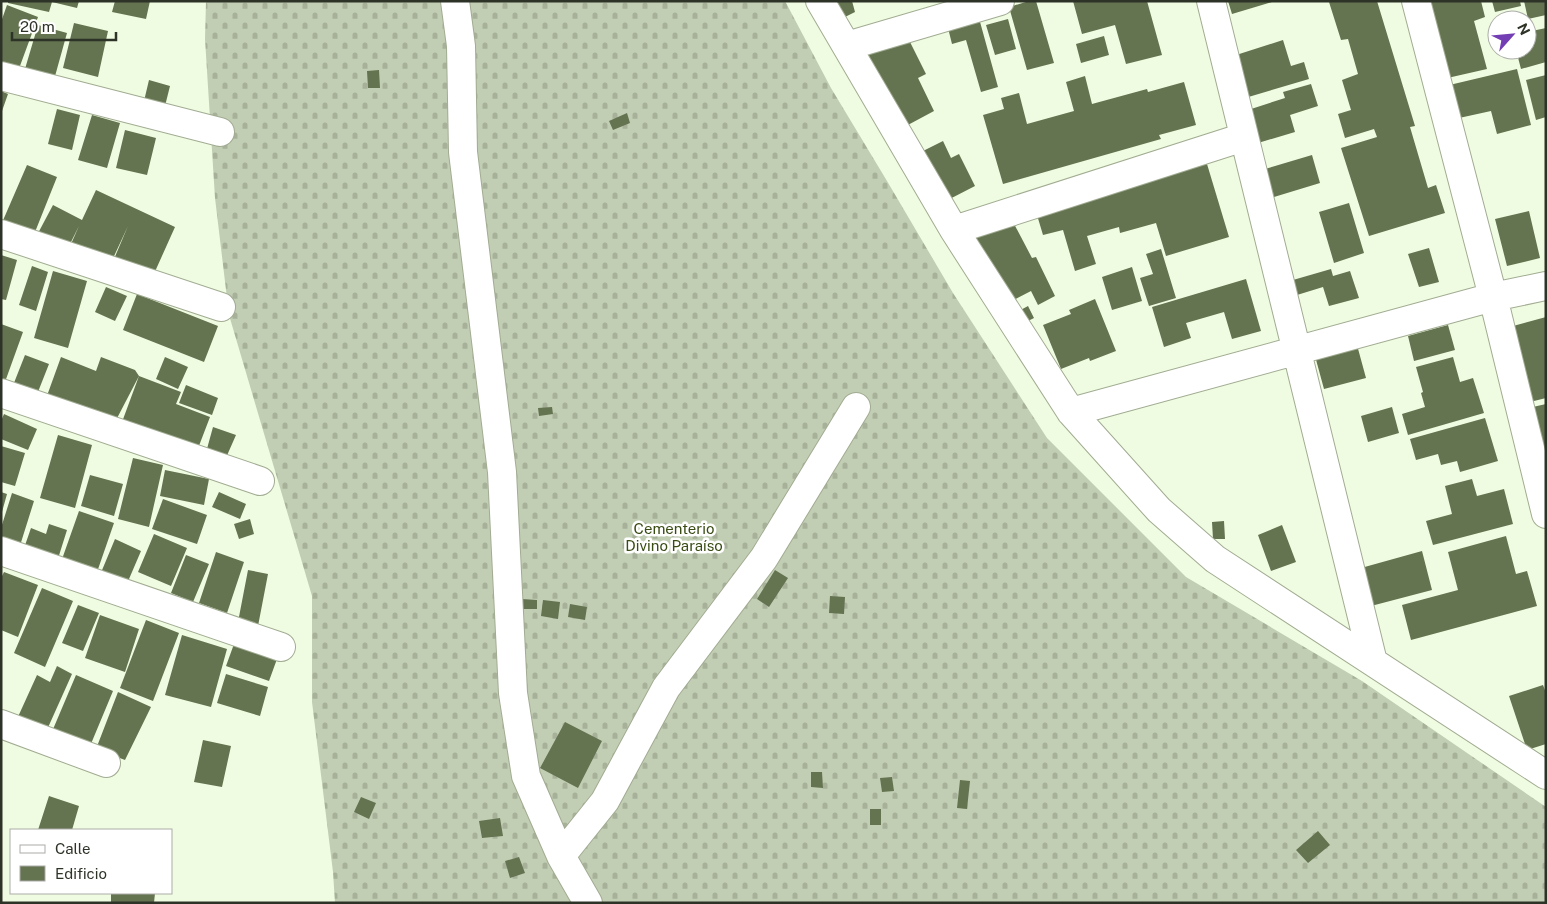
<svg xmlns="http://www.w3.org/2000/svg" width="1547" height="904" viewBox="0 0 1547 904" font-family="'Public Sans',sans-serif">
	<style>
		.cemetery { fill: url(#cemetery-stones) }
		.building { fill: #647350 }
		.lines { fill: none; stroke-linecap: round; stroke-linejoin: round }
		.minor-casing { stroke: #a1ac92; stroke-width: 30 }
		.minor { stroke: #fff; stroke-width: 28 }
		.labels { text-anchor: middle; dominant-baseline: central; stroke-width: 5; stroke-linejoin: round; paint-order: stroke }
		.park-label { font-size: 15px; fill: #394c13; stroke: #fff }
	</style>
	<defs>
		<pattern id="cemetery-stones" width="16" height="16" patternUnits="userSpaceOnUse" patternTransform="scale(1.25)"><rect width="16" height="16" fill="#c2ceb3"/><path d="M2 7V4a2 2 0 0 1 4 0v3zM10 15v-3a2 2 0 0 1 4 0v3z" fill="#a7b19a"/></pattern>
	</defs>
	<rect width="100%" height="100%" fill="#f0fce1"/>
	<path class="cemetery" d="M206,1H785L831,88L887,181L953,293L1047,438L1186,577L1362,681L1546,807V903H335L333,872L312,702V596L229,315L215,198L205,39Z"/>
	<path class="building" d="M8,1H79L77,8L52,2L49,12L8,3Z
		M115,1H150L146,19L112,12Z
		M832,1H852L855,12L837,21Z
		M1029,1H1036L1054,63L1027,70L1009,7Z
		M1073,1H1147L1162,55L1126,64L1115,25L1082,34Z
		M1228,1H1272V2L1232,14Z
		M1377,1L1415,126L1410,127L1428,188L1436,185L1445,213L1369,236L1341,148L1377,137L1374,129L1345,138L1338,114L1351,110L1342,80L1358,74L1348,39L1341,40L1329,2Z
		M1424,1H1481L1485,17L1474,21L1487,69L1443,79Z
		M1492,1H1520L1521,6L1495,12Z
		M1524,1H1546V15L1528,19Z
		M7,5L38,17L17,74L1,72V22Z
		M977,11L998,87L981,92L966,40L952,44L946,20Z
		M1008,19L1016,49L995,55L986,25Z
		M74,23L108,31L98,77L63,68Z
		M38,25L67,33L52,87L22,79Z
		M1546,28V62L1521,69L1516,50H1527V32Z
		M904,30L926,74L918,78L934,111L906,126L863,51Z
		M1104,36L1109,55L1081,63L1076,44Z
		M1283,40L1291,66L1304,62L1309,79L1245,98L1233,56Z
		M1517,69L1531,125L1497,134L1491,111L1450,120L1441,87Z
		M379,70L380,88H368L367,71Z
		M1546,75V117L1536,120L1526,80Z
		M1085,76L1092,104L1147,89L1148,92L1184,82L1196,125L1159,135L1161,139L1003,184L983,115L1004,109L1001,98L1019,93L1027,124L1074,111L1066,82Z
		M149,80L170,86L165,106L144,101Z
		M1311,84L1318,106L1290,115L1295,132L1258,143L1248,110L1285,98L1283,92Z
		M1,91L8,94L2,111H1Z
		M57,109L80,115L72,150L48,144Z
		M627,113L630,123L613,130L609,121Z
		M92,115L120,123L107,168L78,160Z
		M125,130L156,138L147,175L116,168Z
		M943,141L951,158L959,154L975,186L940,204L915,155Z
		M1312,155L1320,183L1274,197L1265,169Z
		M1207,164L1229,237L1166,256L1156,223L1120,233L1119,227L1087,236L1096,264L1075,271L1063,230L1043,235L1037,215Z
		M27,165L57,177L31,242L1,225Z
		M96,190L175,227L153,276L114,259L128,226L109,267L67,253L79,226L66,252L36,237L53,205L82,220Z
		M1349,203L1364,253L1334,263L1319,212Z
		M1529,211L1540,258L1507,266L1495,219Z
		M1012,220L1032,258L1036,257L1055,296L1038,305L1031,291L1004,305L972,240Z
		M1429,248L1439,282L1419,287L1408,254Z
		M1161,249L1176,298L1149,306L1140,278L1153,274L1146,254Z
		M1,255L17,260L6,300L1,299Z
		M32,266L48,272L36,311L19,305Z
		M1132,267L1142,301L1112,310L1102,277Z
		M1331,269L1333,276L1350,271L1359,298L1329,306L1323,287L1297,295L1293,280Z
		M53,271L87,281L68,348L34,338Z
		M1246,279L1261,331L1232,339L1224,312L1186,323L1191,338L1164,347L1152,307Z
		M106,287L127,296L115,321L95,312Z
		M137,294L218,326L204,362L123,330Z
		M1095,299L1116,351L1090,361L1089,358L1061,369L1043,325L1071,314L1069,310Z
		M1028,306L1034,318L1022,324L1017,312Z
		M1546,317V398L1522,404L1502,329Z
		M1,324L23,332L1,393Z
		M1448,325L1455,350L1414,361L1408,336Z
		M1357,345L1366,378L1324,389L1315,356Z
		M25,355L49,364L34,402L10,393Z
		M61,357L96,371L101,357L135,370L139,376L181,392L176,404L210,417L197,451L122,422L139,376L114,424L44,404Z
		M165,357L188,367L178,389L156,379Z
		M1453,357L1460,382L1473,378L1484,413L1408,435L1402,414L1425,407L1421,393L1423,392L1416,367Z
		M186,385L218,398L212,415L179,403Z
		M1546,404V460L1524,409Z
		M552,407L553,414L539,416L538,408Z
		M1392,407L1399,433L1368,442L1361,416Z
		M4,414L37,429L28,450L1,439V421Z
		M1485,418L1498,461L1460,472L1457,461L1441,465L1438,454L1416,460L1410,439Z
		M213,427L236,435L225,460L205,456Z
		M58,435L92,445L75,508L40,498Z
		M1,446L25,453L15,486L1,482Z
		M133,458L163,465L149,527L118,519Z
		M165,470L209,479L204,505L160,496Z
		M90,475L123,484L114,516L81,506Z
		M1472,479L1477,496L1504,489L1513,524L1433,545L1426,521L1452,514L1445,486Z
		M1,492L7,494L2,512H1Z
		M219,492L246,504L240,519L212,507Z
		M12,493L34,501L18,552L1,547V528Z
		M163,499L207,515L197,544L152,529Z
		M79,511L114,523L96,575L61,562Z
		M250,519L254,534L239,539L234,524Z
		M1224,521L1225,539H1213L1212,522Z
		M49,524L67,530L56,565L22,554L31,528L46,534Z
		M1282,525L1296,562L1271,571L1258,535Z
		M154,534L187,548L171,586L138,572Z
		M1506,536L1516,574L1527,571L1537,606L1411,640L1402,605L1458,590L1448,552Z
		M115,539L141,551L126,586L100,575Z
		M1422,551L1432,590L1371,606L1361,568Z
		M216,552L244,562L227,613L199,603Z
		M186,555L209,564L193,602L171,593Z
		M248,570L268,574L258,626L238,622Z
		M775,570L788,578L769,607L757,599Z
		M4,572L38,585L18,637L1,630V578Z
		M42,588L73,601L45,667L14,653Z
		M830,596L845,597L844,614L829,613Z
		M522,599L537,600V609H523Z
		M543,600L560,602L558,619L541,616Z
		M570,604L587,607L585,620L568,617Z
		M78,605L99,613L83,651L62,643Z
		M100,615L139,629L125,672L85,658Z
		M146,620L179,633L153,701L120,688Z
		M182,635L227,649L211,707L165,695Z
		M234,644L277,659L269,681L226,666Z
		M57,666L72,674L46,732L17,719L37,675L50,682Z
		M226,674L268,687L260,716L217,703Z
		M76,675L113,691L88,751L51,734Z
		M1543,685L1546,693V744L1527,750L1509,696Z
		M118,692L151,707L125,760L96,749Z
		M565,722L602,741L578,788L540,768Z
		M203,740L231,746L222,787L194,782Z
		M811,772H822L823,788L811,787Z
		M892,777L894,791L882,792L880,778Z
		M960,780L970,781L967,809L957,808Z
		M49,796L79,806L72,830H38Z
		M361,797L376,803L369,819L354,812Z
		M870,809H881V825H870Z
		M500,818L503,836L482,838L479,821Z
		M1318,831L1330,845L1308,863L1296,850Z
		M519,857L525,873L510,878L505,861Z
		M111,893H155L154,903L111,902Z"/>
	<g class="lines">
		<g class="minor-casing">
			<path id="minor" d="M455,1L461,46L463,152L502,472L513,693L526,776L561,856L588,903
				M820,1L954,230L1071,412L1159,510L1215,559L1546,775
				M1211,1L1373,662
				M1416,1L1493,297L1546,514
				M847,46L1000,1
				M1,76L220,132
				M954,230L1244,137
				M1,234L221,307
				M1,393L260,481
				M1071,412L1493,297L1546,286
				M1,551L281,647
				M1,724L106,763
				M561,856L605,801L666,688L764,558L856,407"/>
		</g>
		<use href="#minor" class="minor"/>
	</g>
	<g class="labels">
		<g class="park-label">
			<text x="674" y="528">Cementerio<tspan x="674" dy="17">Divino Paraíso</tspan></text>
		</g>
	</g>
	<rect width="1547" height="904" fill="none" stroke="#2e3328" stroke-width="5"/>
	<rect x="10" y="829" width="162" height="65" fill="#ffffff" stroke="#abada9"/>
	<rect x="20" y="845" width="25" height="8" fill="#ffffff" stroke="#abada9"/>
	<text x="55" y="854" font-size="15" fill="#2e3328">Calle</text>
	<rect x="20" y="866" width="25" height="15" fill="#647350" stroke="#abada9"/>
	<text x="55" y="879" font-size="15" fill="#2e3328">Edificio</text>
	<g transform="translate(1512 35) rotate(63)"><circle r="24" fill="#ffffff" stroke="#abada9"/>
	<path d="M0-4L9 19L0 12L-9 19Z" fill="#733db4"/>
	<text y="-8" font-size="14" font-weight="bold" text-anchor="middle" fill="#2e3328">N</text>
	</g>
	<path d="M12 32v8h104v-8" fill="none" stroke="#2e3328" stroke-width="2.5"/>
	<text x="20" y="32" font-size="15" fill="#2e3328" stroke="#ffffff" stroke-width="4" paint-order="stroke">20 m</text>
</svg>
